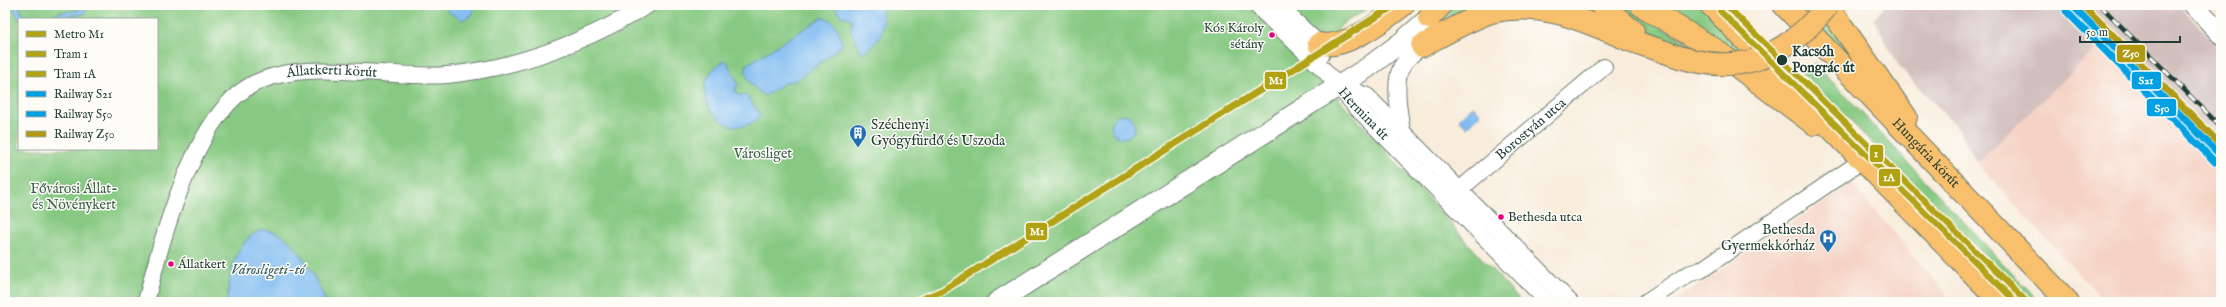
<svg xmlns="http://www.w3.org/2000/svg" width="2226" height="307" viewBox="0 0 2226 307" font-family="'IM FELL English',serif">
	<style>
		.built { fill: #f5d2c3 }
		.industrial { fill: #d1bfbd }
		.green { fill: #87c982; stroke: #53835b; fill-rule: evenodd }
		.water { fill: #80bcf2; stroke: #507c93 }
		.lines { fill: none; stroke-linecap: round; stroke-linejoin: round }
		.minor-casing { stroke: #6b7a6e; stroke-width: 18 }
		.tertiary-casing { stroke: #6b7a6e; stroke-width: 22 }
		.primary-casing { stroke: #6b7a6e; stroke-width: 24 }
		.minor { stroke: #fff; stroke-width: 16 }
		.tertiary { stroke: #fff; stroke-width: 20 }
		.primary { stroke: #f8bf6c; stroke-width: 22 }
		.rail-casing { stroke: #1f3d34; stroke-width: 4.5 }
		.rail { stroke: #fdfcf7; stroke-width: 3; stroke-dasharray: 9; stroke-linecap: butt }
		.primary-bridge-casing { stroke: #6b7a6e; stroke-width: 24; stroke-linecap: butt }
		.primary-bridge { stroke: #f8bf6c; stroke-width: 22 }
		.rail-1-casing { stroke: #fdfcf7; stroke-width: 10 }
		.rail-2-casing { stroke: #fdfcf7; stroke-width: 10 }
		.rail-3-casing { stroke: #fdfcf7; stroke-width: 10 }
		.rail-1 { stroke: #00a0e3; stroke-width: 7 }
		.rail-2 { stroke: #00a0e3; stroke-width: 7 }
		.rail-3 { stroke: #b09a12; stroke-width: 7 }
		.tram-1-casing { stroke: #fdfcf7; stroke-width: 9 }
		.tram-2-casing { stroke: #fdfcf7; stroke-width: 9 }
		.tram-1 { stroke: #b1a212; stroke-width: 6 }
		.tram-2 { stroke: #b1a212; stroke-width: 6 }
		.metro-1-casing { stroke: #fdfcf7; stroke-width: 10 }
		.metro-1 { stroke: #b1a212; stroke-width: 7 }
		.bus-dot { fill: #e5007d; stroke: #fdfcf7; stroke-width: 1.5 }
		.stop-dot { fill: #1f3d34; stroke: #fdfcf7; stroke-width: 1.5 }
		.labels { text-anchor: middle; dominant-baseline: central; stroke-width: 3; stroke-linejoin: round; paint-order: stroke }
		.bus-label { font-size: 13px; fill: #1f3d34; stroke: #fdfcf7; text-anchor: start }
		.stop-label { font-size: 14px; font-weight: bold; fill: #1f3d34; stroke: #fdfcf7; text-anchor: start }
		.street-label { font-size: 14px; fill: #1f3d34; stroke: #fdfcf7 }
		.poi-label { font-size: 14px; fill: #1f3d34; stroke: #fdfcf7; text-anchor: start }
		.park-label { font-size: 14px; fill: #396048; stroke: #fdfcf7 }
		.water-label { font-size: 15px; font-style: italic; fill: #375d64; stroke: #fdfcf7 }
		.line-badge { stroke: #fdfcf7; stroke-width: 1.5 }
		.badge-label { font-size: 11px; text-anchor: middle; font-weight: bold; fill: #fff }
	</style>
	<rect width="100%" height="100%" fill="#fdfcf7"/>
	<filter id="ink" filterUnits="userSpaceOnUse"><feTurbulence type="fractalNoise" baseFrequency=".025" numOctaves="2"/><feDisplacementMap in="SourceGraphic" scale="8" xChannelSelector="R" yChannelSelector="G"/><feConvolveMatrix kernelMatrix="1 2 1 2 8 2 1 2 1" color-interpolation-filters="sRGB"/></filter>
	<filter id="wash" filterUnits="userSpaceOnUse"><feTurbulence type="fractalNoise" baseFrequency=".012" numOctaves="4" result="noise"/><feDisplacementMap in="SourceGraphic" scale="16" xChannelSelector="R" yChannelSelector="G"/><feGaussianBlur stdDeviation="0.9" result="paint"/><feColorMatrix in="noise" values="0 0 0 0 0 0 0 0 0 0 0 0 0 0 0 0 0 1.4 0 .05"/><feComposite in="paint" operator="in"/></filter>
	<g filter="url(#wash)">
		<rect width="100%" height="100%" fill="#f8ecdb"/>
		<path class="built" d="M2101,43L2221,166V302H2104L1977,163Z
			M1851,183L1952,301L1672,302L1818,206Z"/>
		<path class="industrial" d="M1886,5H2179L2221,48V166L2101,44L1977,163L1955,124L1911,80L1897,63L1874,19Z"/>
		<path class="green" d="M5,5H1373L1341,25L1314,71L1521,302H326L302,256L285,238L241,248L233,265L227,302H5ZM19,19H157V149H19Z
			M1449,5H1483L1418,39Z
			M1570,5H1596L1604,18L1584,9Z
			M1613,5H1624L1705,53C1672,45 1638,28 1613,5Z
			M1659,5H1702L1783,83Z
			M1795,5H1819L1870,84Z
			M1815,63L2039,302H2032L1803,74Z"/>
		<path class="water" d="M14,5H19L21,12L29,19L19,18L14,11Z
			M80,5H88L84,14L43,19L60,12L77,11Z
			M449,5H477L471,16L462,20L447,11Z
			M833,5H880C888,25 881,43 862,53L850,29L852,25V20L848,17H842Z
			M823,17C824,18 826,18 828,19C839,24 841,38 842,46L797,80L785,83L765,96C758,91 746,82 746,71C746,69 747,67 746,65Z
			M726,60L738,84L736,88V93L741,96L746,95L761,116C726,152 676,85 726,60Z
			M1473,106L1481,114L1467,127L1459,119Z
			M1111 126a12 12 0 1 1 24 0a12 12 0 1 1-24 0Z
			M261,230C293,227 315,277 326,302H227C229,277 234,241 261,230Z"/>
	</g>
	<g filter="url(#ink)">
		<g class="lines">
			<g class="minor-casing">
				<g id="minor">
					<path id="s1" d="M1256,5L1324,70L1355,106L1548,302"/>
					<path d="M1278,5L1319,44L1321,55"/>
					<path d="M1337,85L1367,96L1570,302"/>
					<path d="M1402,130C1399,113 1392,77 1404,63C1409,56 1416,51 1422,46"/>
					<path id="s2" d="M1451,197L1604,67"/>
					<path id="s3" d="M146,302C160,244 193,123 245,89C296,54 386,80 447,75C520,68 585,42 648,5"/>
					<path d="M1646,302L1688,274L1701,270L1863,160"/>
				</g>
			</g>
			<g class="tertiary-casing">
				<path id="tertiary" d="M2194,5L2221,34
					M997,302L1367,68L1403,41L1429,18"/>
			</g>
			<g class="primary-casing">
				<g id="primary">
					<path d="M1601,5L1633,31"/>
					<path d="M1641,5L1714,49L1814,124"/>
					<path d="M1711,5L2001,302"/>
					<path id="s4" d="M1784,5L2068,302"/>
					<path d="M1827,5L1906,117"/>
					<path d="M1429,18L1441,5"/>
					<path d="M1319,44C1345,50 1382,21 1403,5"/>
					<path d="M1422,46C1444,34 1467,20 1491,12C1540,0 1583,20 1627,39C1640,44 1653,48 1665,52"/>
				</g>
			</g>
			<use href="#minor" class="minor"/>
			<use href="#tertiary" class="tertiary"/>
			<use href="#primary" class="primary"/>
			<g class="rail-casing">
				<path id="rail" d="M2100,5L2221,127"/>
			</g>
			<use href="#rail" class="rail"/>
			<g class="primary-bridge-casing">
				<path id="primary-bridge" d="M1665,52C1734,79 1783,61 1828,5"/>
			</g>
			<use href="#primary-bridge" class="primary-bridge"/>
			<g class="rail-1-casing">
				<path id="rail-1" d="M2072,5L2221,156"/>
			</g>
			<g class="rail-2-casing">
				<path id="rail-2" d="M2066,11L2215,162"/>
			</g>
			<g class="rail-3-casing">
				<path id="rail-3" d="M2083,5L2221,145"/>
			</g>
			<use href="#rail-1" class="rail-1"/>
			<use href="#rail-2" class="rail-2"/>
			<use href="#rail-3" class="rail-3"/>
			<g class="tram-1-casing">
				<path id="tram-1" d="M1726,5L2027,302"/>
			</g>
			<g class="tram-2-casing">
				<path id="tram-2" d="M1720,11L2016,302"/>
			</g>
			<use href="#tram-1" class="tram-1"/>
			<use href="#tram-2" class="tram-2"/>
			<g class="metro-1-casing">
				<path id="metro-1" d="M915,302L942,291L1395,5"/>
			</g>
			<use href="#metro-1" class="metro-1"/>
		</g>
	</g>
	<defs>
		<g id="building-pin" transform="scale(0.9)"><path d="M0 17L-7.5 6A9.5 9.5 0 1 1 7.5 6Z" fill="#1f6fb2" stroke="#fdfcf7"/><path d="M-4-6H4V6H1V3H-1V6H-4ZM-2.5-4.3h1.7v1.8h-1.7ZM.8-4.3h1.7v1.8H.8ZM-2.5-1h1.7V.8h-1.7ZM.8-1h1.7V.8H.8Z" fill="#fff"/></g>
		<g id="hospital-pin" transform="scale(0.9)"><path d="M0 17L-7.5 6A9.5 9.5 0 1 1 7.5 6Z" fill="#1f6fb2" stroke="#fdfcf7"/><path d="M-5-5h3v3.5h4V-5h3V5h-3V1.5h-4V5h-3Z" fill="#fff"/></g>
	</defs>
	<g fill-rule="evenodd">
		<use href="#building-pin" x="858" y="133"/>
		<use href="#hospital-pin" x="1828" y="238"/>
	</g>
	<g class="bus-dot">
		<circle cx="1272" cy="35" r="3.5"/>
		<circle cx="1501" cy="217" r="3.5"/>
		<circle cx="171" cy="264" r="3.5"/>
	</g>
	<circle class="stop-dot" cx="1782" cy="60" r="6"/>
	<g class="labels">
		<g class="bus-label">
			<text x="1264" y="28" text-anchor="end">Kós Károly<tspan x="1264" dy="16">sétány</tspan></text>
			<text x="1508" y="217">Bethesda utca</text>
			<text x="178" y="264">Állatkert</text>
		</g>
		<g class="stop-label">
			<text x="1792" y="52">Kacsóh<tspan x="1792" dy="16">Pongrác út</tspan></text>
		</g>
		<g class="street-label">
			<text stroke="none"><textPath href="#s3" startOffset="329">Állatkerti körút</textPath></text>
			<text stroke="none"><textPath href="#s1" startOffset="153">Hermina út</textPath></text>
			<text stroke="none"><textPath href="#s2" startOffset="105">Borostyán utca</textPath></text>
			<text stroke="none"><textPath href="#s4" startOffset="205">Hungária körút</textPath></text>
		</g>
		<g class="poi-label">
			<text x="871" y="125">Széchenyi<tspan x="871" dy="16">Gyógyfürdő és Uszoda</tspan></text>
			<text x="1815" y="230" text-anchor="end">Bethesda<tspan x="1815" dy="16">Gyermekkórház</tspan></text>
		</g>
		<g class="park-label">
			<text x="763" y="154">Városliget</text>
			<text x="74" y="189">Fővárosi Állat-<tspan x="74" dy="16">és Növénykert</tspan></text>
		</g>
		<g class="water-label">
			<text x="268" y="269">Városligeti-tó</text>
		</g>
	</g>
	<g class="line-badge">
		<rect x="2116" y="44" width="30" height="19" rx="4" fill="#b09a12"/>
		<rect x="1264" y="71" width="23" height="19" rx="4" fill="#b1a212"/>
		<rect x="2131" y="71" width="31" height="19" rx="4" fill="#00a0e3"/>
		<rect x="2146" y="98" width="31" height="19" rx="4" fill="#00a0e3"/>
		<rect x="1869" y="144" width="15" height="19" rx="4" fill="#b1a212"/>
		<rect x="1878" y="168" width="23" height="19" rx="4" fill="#b1a212"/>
		<rect x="1025" y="222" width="23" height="19" rx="4" fill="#b1a212"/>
	</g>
	<g class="badge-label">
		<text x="2131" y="57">Z50</text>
		<text x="1276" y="84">M1</text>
		<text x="2146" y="84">S21</text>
		<text x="2162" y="112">S50</text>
		<text x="1876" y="157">1</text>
		<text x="1889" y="181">1A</text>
		<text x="1037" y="235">M1</text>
	</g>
	<rect width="2226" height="307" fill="none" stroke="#fdfcf7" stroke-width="20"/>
	<rect x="18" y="18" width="140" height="132" fill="#fdfcf7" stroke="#a4b0a9"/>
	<rect x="26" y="31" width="20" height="6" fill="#b1a212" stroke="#a4b0a9"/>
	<text x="54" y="38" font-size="12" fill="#1f3d34">Metro M1</text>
	<rect x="26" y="51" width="20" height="6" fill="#b1a212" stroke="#a4b0a9"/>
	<text x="54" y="58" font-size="12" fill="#1f3d34">Tram 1</text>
	<rect x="26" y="71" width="20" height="6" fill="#b1a212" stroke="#a4b0a9"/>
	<text x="54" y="78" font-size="12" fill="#1f3d34">Tram 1A</text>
	<rect x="26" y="91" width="20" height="6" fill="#00a0e3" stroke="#a4b0a9"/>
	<text x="54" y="98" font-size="12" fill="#1f3d34">Railway S21</text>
	<rect x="26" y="111" width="20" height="6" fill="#00a0e3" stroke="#a4b0a9"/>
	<text x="54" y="118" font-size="12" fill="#1f3d34">Railway S50</text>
	<rect x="26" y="131" width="20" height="6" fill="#b09a12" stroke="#a4b0a9"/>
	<text x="54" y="138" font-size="12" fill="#1f3d34">Railway Z50</text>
	<path d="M2080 36v6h100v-6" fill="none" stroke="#1f3d34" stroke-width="2"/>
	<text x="2086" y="36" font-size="12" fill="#1f3d34" stroke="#fdfcf7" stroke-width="3" paint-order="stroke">50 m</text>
</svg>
